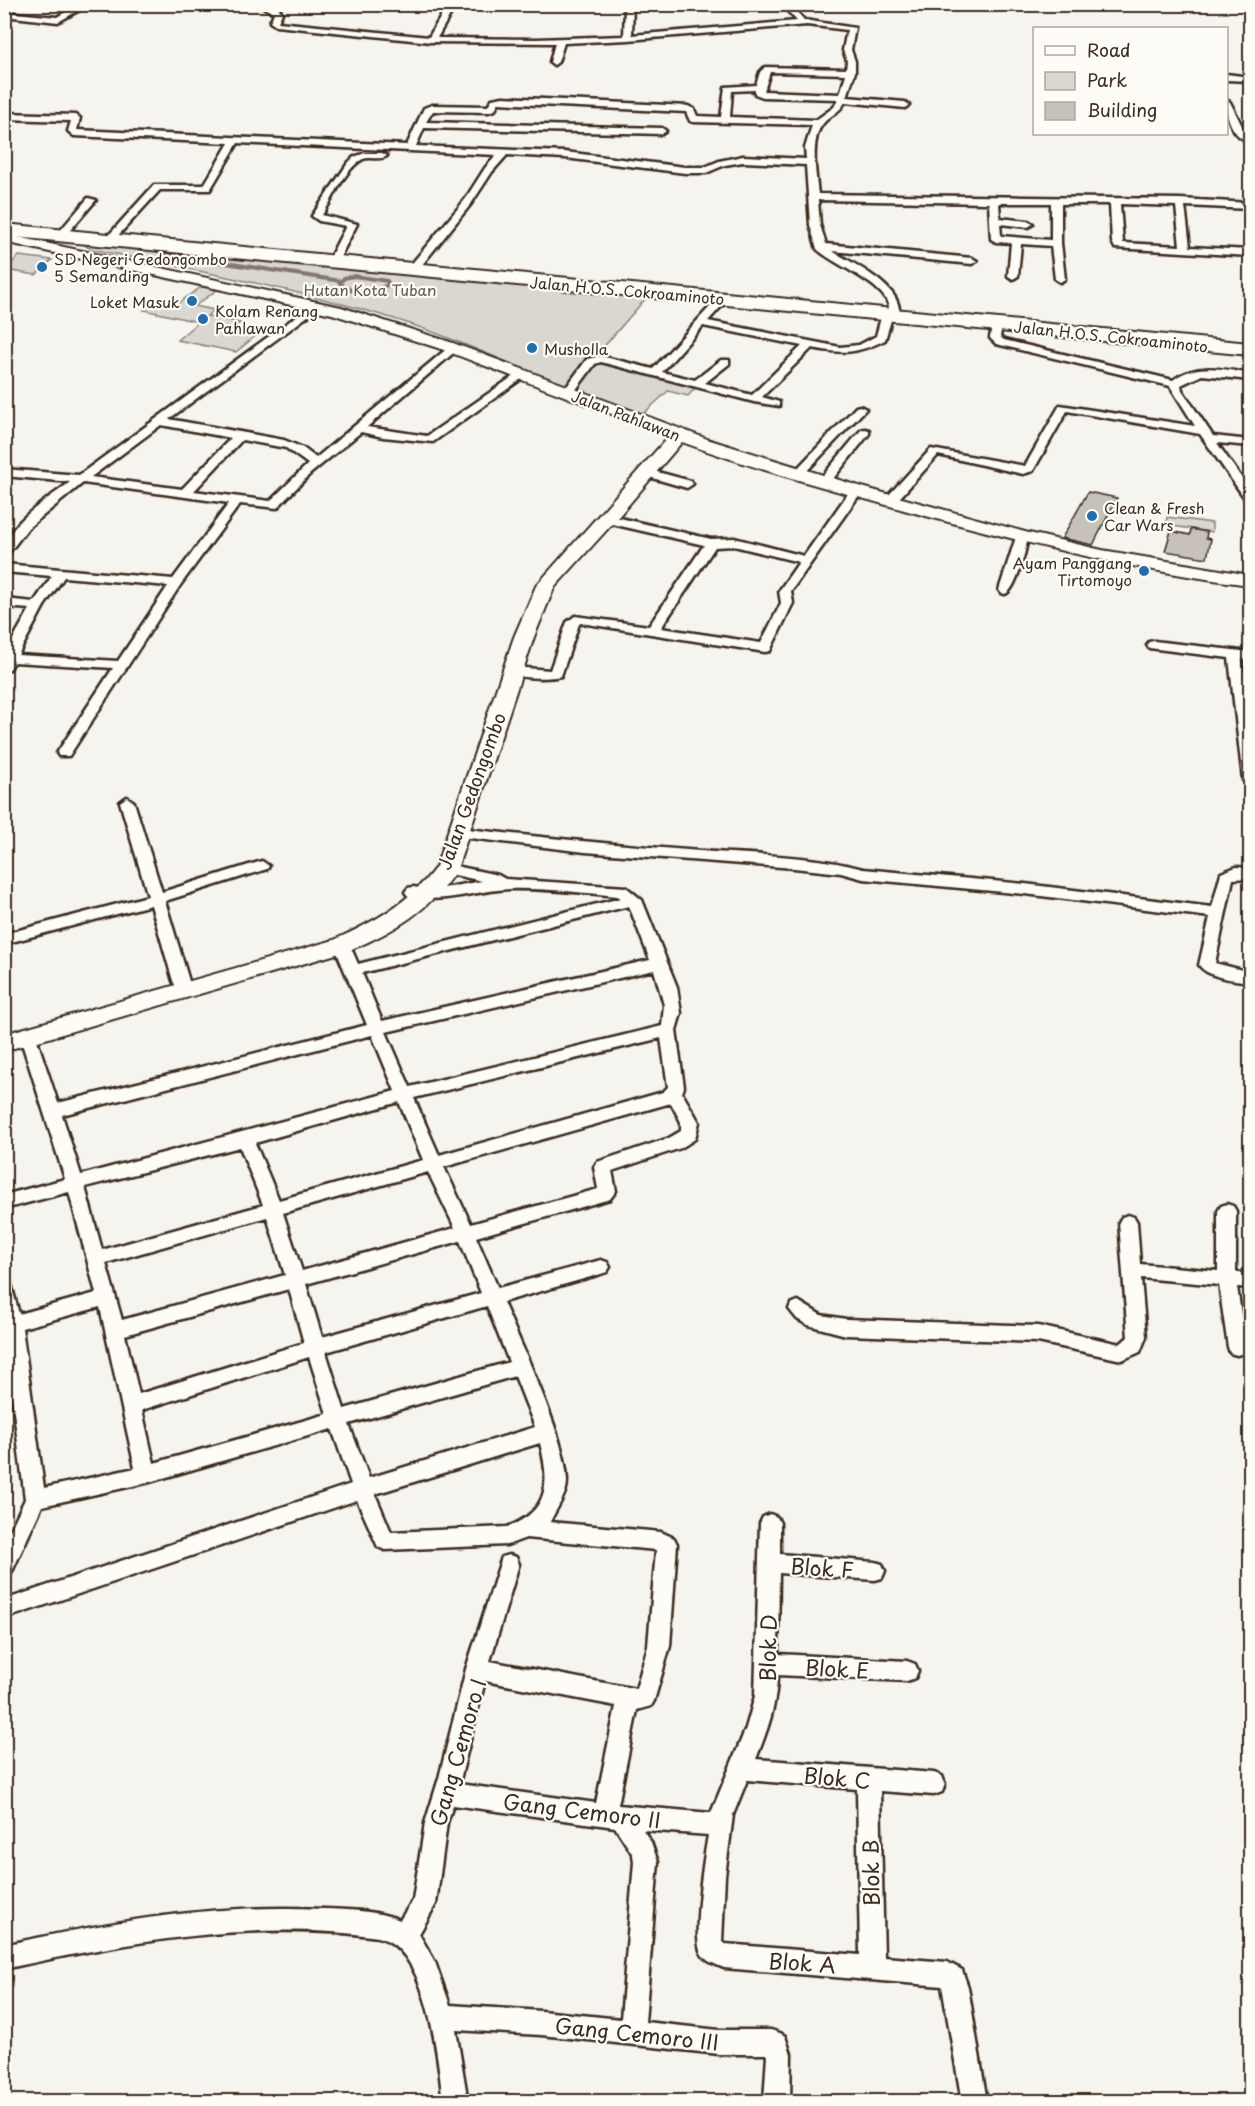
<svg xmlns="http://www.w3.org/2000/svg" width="1255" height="2106" viewBox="0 0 1255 2106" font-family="'Playpen Sans',sans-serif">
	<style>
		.green { fill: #dad6d0; stroke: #8a8077; stroke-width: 1.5 }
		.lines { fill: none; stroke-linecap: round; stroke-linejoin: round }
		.stream { stroke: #84786e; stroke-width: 4 }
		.building { fill: #c7c1bb; stroke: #3b2a1e; stroke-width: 1.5 }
		.street-casing { stroke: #3b2a1e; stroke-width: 5 }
		.secondary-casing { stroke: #3b2a1e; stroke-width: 4 }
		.highway-casing { stroke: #3b2a1e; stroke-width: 4 }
		.street { fill: #fdfcf7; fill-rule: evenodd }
		.secondary { fill: #fdfcf7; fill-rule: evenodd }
		.highway { fill: #fdfcf7; fill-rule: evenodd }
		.poi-dot { fill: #1f6fb2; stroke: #fdfcf7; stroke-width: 2 }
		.labels { text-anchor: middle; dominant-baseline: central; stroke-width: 4.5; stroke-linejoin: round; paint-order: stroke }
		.far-poi-label { font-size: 15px; fill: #3b2a1e; stroke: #fdfcf7; text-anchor: start }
		.far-park-label { font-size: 15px; fill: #63554a; stroke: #fdfcf7 }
		.far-street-label { font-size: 15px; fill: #3b2a1e; stroke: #fdfcf7 }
		.street-label { font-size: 18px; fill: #3b2a1e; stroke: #fdfcf7 }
		.near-street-label { font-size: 21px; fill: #3b2a1e; stroke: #fdfcf7 }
	</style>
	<rect width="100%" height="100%" fill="#f5f4ee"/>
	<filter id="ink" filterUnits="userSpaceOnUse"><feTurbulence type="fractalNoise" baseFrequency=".0167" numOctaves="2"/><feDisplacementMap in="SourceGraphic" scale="12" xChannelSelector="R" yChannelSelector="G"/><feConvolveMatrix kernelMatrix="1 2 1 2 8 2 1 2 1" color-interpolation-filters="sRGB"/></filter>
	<g filter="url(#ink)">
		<path class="green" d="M89,243L574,289L646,298L568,388C518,367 468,344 416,326C314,292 197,271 91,249L86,246Z
			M19,256L52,260L36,275L5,270Z
			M204,285L218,289L195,306L214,310L207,316L240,323L235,327L259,333L236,352L177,340L198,322L144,310L159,299L178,303Z
			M597,360L699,384L688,396L668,391L642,415L574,390Z
			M1167,517L1212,523V532L1166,525Z"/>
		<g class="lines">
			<path class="stream" d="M163,255H189L219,262L341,281
				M354,276L387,281L389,284C372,294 355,297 340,283L344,278Z"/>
		</g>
		<path class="building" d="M1088,492L1117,498L1093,545L1062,538Z
			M1191,529L1207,532L1206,538L1211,539L1207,558L1165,551L1171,531L1190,535Z"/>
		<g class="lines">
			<g class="street-casing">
				<path id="street" d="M79,4H90L58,22L4,16V12L57,17Z
					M258,4L278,7L282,13L278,22L429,37L443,13H446L450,15L437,38L537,39L624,36L625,4H633L632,35L797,21L781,4H790L804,20L855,28L851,50L855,61V72L847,97L905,102L909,105L905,108L845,102C840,113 829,115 822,125C810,140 816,176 818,194L1180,199L1250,203V209L1185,206L1190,247L1250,250V256L1115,248L1112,242L1110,204H1061V243L1065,279L1060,282L1055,279L1051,246L1021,244L1018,276L1013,279L1008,276L1011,243L996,242L991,239L989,203L818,200L820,225L826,244L972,258L977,261L972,264L832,251C852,263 903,287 899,314L892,317L885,340C856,354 843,354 812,348L762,397L779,402V406L754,402L601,362L595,364L572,395H564L562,393L587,359L601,356L653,369L719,297L728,299L708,321L840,347L859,345L876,336L882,314L889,311C892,286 833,265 817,249L810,225L806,165L743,162L725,165L706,173H685L565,158L507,155L492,172L471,204L417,271H409V267L464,201L485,168L497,155L238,143L210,190H160L114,240H108V236L154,185H204L229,143L74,136L68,131L71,121L4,119V113L76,115L80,118L77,130L407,145L424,108L432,105L488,106L492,99L503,97L688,106L694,109L697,116L721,117L725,87L756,85L760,72L765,67L846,69L847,61L843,50L847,30L807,25L628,40L564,43L558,62L554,65L550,62L555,43L431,42L276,26L270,22L274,13ZM770,72L846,74L840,94L764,91ZM755,90V94L763,97L838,99L834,107L816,120L730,117L732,91ZM498,103L686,112L690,121L693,122L812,125L805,148L806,159L743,156L719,161L705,167H685L565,152L416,146L424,128L662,134L666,131L662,128L426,122L433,111L488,112L495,110ZM999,203H1051V240L1001,236L1000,224L1028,227L1033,224L1028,221L1000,218ZM1120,204L1176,206L1180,246L1123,243ZM703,326L802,346L752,395L705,383L729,364V360H721L695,380L662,372Z
					M1226,74L1250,77V81L1226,80Z
					M1226,100L1230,102L1245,132L1250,136V142C1232,137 1226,117 1226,100Z
					M365,153H382L387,156C379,161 371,156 363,159C344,169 334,199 322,215L357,224L337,263H329L328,261L346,226L319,221L312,216L348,163L354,157Z
					M88,198L96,200L65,236H59V232Z
					M316,302L320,303V307L169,419L284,440L303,448L316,458L449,347L453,346L458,349L367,427L427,436L518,373H526L527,375L433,442L383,437L361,432L310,474L277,508L240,504L181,584L69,756H59L57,753L113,668L14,662L10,669L4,670V655L30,609L4,607V599L34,602L52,576L4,572V564L173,579L229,503L83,483L28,528L8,554L4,555C4,523 48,500 70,482L4,476V469L79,475ZM161,425L231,438L182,489L91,477ZM242,440L286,448L308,464L270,501L194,491ZM64,577L168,586L118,661L18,655L44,606Z
					M997,322L1002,325L1000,337L1004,340L1173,380C1197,362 1224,369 1250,374V380L1202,375L1181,385L1182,390L1213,436L1250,440V446L1217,443L1250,490V500H1246L1200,434L1067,411L1033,471L1023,474L938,455L894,504H886V498L931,449L1025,466L1060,405L1195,426L1170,386L996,344L990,338L992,325Z
					M860,406L866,409L864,411L802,476H794V472L856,407Z
					M865,429L869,430V434L828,485H820V479L861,430Z
					M646,469L691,481L693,484L687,488L642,475V471Z
					M856,487L862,491L791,591L793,603L770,651L765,652L581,623L579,624L561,676C549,679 515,679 506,671L513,667L550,670L567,622L575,616L649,626L704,545L603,522V516L607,515L711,539L734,538L804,556L852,488ZM734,546L799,562L779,591L781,603L761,643L661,628L715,547Z
					M1022,533L1028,537C1026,549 1016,591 1005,594L1001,593L999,590L1016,537Z
					M1154,641L1250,652V660L1242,659L1250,727V784L1243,780L1229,658L1149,648L1147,645L1149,642Z
					M127,797L134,802L162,892L262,861L269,866L267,869L165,901L189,981L187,985H175L173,981L151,905L4,944V934L148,896L120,802Z
					M458,828C538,837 619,845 700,851C754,855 811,855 863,869L1025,884L1212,907L1221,873L1236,867L1250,868V878L1233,879L1215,963L1250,972V982C1235,980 1208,978 1199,965L1210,917L1025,894L863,879L841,873L794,868L585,852L453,836L451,833Z
					M446,864L498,875L505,879L626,887L642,900L677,987L681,1013L676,1030L684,1087L682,1093L699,1122L695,1139L681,1148L612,1171L616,1191L610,1199L476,1237L498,1288L601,1260L607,1262L610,1267L607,1272L601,1274L503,1302C518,1338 575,1456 566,1489C563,1500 555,1511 550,1522L661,1532L674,1538L677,1544L670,1646L654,1701L651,1706L637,1710L618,1805L711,1813L746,1728L755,1696L760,1523L763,1517L770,1514L777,1517L780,1523V1554L875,1562L882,1564L885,1571L882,1578L875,1580L779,1573L778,1654L907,1661L915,1664L918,1671L915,1678L907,1681L777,1675C777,1705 767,1731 756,1759L934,1773L942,1776L945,1784L942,1792L934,1795L880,1791L884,1957L947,1962L962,1970L968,1987L987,2102H962L942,1986L724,1968C715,1964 706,1962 701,1953C692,1934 704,1858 708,1835L643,1830L651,1842L658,1862L645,2022L719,2030H771L780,2033L785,2036L791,2054L790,2102H764L767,2054H719L541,2035L456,2030L468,2102H443C438,2059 428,1948 378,1937C254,1919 126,1942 4,1969V1945C109,1922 216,1903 323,1909C349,1910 376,1910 400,1920L413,1900L425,1823L439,1778L466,1669L502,1557L509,1555L516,1557L519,1564L490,1661L636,1689L648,1646L656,1550L526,1538L507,1545L385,1550L378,1547L357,1500L4,1619V1600L351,1484L332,1429L146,1483L42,1506L11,1574L4,1576V1543L25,1499L4,1333V1282L11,1284L19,1314L96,1293L69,1192L4,1209V1195L65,1179L20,1037L22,1033H34L36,1037L58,1103L367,1025L334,945L336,941H348L358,964L621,898L617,896C582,893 545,888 510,889C476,890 441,905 408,896L405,892L408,888L413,887L432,890L482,881L441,872L439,869L441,866ZM629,906L650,960L382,1021L362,973ZM654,970L664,1005L662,1026L410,1087L386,1032ZM372,1035L395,1091L81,1175L62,1115ZM661,1038L668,1087L663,1092L439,1155L414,1098ZM399,1102L423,1160L279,1200L255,1143ZM671,1103L681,1122V1131L669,1138L597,1162L594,1167L598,1189L471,1224L444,1167ZM240,1147L263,1205L102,1250L85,1187ZM428,1172L455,1228L302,1271L283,1213ZM267,1217L285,1275L122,1320L106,1263ZM460,1241L481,1293L322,1337L306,1284ZM289,1289L304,1343L139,1394L125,1335ZM487,1306L509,1362L344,1409L326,1352ZM100,1307L135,1468L44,1488L22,1328ZM309,1357L327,1414L154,1463L142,1410ZM515,1376L535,1427L369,1478L349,1424ZM540,1443C550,1482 550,1511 507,1527L391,1532L375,1494ZM485,1681L616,1706L596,1803L459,1784ZM747,1780L857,1789L860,1955L725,1944L722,1942L725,1876L733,1815ZM453,1805L615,1827L633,1855L634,1862L621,2019L541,2011L450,2005L435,1962L419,1934L436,1904L447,1823Z
					M1227,1204L1233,1206L1236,1211V1272L1250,1274V1288L1237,1287L1246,1347L1244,1353L1237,1355L1230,1353L1228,1347L1219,1285L1141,1278L1146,1337L1140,1352L1122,1360L1038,1342L846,1335L808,1325L797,1319L789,1309L791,1304L798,1301L821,1315L846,1319L1038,1326L1120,1344L1128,1337L1119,1222L1122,1217L1128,1215L1134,1217L1137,1222L1140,1264L1218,1271V1211L1221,1206Z"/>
			</g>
			<g class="secondary-casing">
				<path id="secondary" d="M4,234L341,307L453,343L710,440L862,487L1025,532L1102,550L1250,575V585C1133,571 1018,541 904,510C830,489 754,469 682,442L613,523L554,588L534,637L457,869C431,910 393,932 350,950L4,1051V1034L334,940C374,922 409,903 436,867L514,637L536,586L669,436L441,349L332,314L4,242Z"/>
			</g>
			<g class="highway-casing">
				<path id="highway" d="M4,224L1250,343V355L4,236Z"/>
			</g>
			<use href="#street" class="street"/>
			<use href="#secondary" class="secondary"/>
			<use href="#highway" class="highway"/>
		</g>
	</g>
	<g class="poi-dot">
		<circle cx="42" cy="267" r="6"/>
		<circle cx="192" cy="301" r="6"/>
		<circle cx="203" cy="319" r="6"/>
		<circle cx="532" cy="348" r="6"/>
		<circle cx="1092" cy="516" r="6"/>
		<circle cx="1144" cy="571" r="6"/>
	</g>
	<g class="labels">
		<g class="far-poi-label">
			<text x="54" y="258">SD Negeri Gedongombo<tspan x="54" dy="17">5 Semanding</tspan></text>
			<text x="180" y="301" text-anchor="end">Loket Masuk</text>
			<text x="215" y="310">Kolam Renang<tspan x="215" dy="17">Pahlawan</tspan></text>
			<text x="544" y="348">Musholla</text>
			<text x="1104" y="507">Clean &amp; Fresh<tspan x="1104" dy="17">Car Wars</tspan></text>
			<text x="1132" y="562" text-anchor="end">Ayam Panggang<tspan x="1132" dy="17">Tirtomoyo</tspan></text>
		</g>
		<g class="far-park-label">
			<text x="370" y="289">Hutan Kota Tuban</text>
		</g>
		<g class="far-street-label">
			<text transform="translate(627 290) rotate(5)">Jalan H.O.S. Cokroaminoto</text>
			<text transform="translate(1111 336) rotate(6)">Jalan H.O.S. Cokroaminoto</text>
			<text transform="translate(626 415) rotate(21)">Jalan Pahlawan</text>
		</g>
		<g class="street-label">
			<text transform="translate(471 791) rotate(-70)">Jalan Gedongombo</text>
		</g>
		<g class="near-street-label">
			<text transform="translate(822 1567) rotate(4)">Blok F</text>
			<text transform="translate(767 1648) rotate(-89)">Blok D</text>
			<text transform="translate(837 1668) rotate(3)">Blok E</text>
			<text transform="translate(457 1752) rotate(-74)">Gang Cemoro I</text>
			<text transform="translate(837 1777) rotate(5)">Blok C</text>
			<text transform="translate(582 1810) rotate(7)">Gang Cemoro II</text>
			<text transform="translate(870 1873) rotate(-91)">Blok B</text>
			<text transform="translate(802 1962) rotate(4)">Blok A</text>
			<text transform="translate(637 2033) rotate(6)">Gang Cemoro III</text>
		</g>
	</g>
	<rect width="1255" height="2106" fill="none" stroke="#fdfcf7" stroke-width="24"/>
	<rect x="12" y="12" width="1231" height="2082" fill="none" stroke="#3b2a1e" stroke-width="2" filter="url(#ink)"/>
	<rect x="1033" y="27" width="195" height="108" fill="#fdfcf7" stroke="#afa8a0" stroke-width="1.5"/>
	<rect x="1045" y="46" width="30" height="9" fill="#fdfcf7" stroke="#afa8a0" stroke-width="1.5"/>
	<text x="1087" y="57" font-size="18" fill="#3b2a1e">Road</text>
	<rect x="1045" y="72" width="30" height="18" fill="#dad6d0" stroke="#afa8a0" stroke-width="1.5"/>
	<text x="1087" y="87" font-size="18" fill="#3b2a1e">Park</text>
	<rect x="1045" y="102" width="30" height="18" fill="#c7c1bb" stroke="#afa8a0" stroke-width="1.5"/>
	<text x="1087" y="117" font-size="18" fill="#3b2a1e">Building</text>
</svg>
